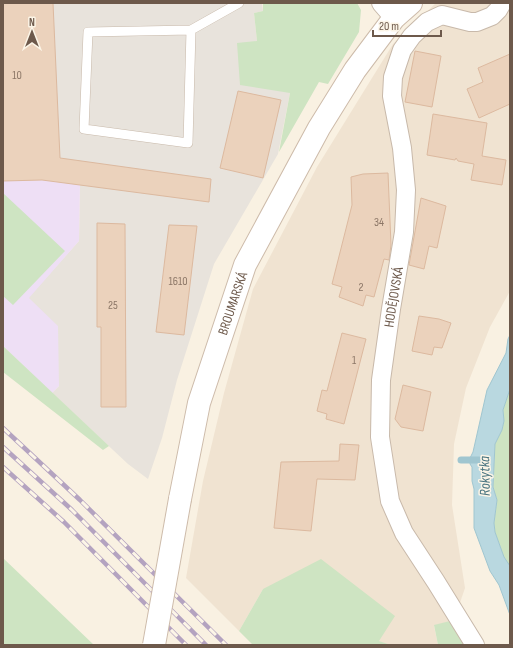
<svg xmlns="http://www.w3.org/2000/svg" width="513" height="648" viewBox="0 0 513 648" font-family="'Sofia Sans Condensed',sans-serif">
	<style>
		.residential { fill: #f0e3d1 }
		.industrial { fill: #e8e3dc }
		.education { fill: #eedff5 }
		.green { fill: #cee4c2 }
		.water { fill: #b9d8e0; stroke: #a0c6d0 }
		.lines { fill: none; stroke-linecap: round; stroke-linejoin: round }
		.stream { stroke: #a0c6d0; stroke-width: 7 }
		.building { fill: #ebd2bc; stroke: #dcb99f }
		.lane-casing { stroke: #c8b9aa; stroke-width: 10 }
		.street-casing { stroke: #c8b9aa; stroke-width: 20 }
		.secondary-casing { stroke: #cdbbaa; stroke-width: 24 }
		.lane { stroke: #fff; stroke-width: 9 }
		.street { stroke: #fff; stroke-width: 18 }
		.secondary { stroke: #fff; stroke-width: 22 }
		.rail-casing { stroke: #b4a3c0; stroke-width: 4.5 }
		.rail { stroke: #fcf5e7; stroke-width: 3; stroke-dasharray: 9; stroke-linecap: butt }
		.secondary-bridge-casing { stroke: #cdbbaa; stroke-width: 24; stroke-linecap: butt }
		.secondary-bridge { stroke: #fff; stroke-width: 22 }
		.labels { text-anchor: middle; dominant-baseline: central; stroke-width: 3; stroke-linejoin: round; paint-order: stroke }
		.number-label { font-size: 12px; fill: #8c7767 }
		.street-label { font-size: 14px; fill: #6d594b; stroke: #fcf5e7 }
		.water-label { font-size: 15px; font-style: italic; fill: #48737f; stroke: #fcf5e7 }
	</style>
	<rect width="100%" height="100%" fill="#f9f1e2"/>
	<path class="residential" d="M436,3H510V291L490,327L466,388L454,444L452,505L465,588L454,620L434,626L438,645H391L378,641L263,589L239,631L186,578L203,481L224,393L253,289L317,167L393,44Z"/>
	<path class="industrial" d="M3,3H262L263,11L254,13L257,41L290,93L278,154L214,264L177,380L162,438L148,479L128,464L52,393L59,386L28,298L79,241L80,185L42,180L3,181Z"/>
	<path class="education" d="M42,180L80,185L79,241L29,298L58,326L59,386L52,393L3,346V181Z"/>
	<path class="green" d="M263,3H357L361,10L359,32L328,84L319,82L279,152L290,93L240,85L237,43L257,41L254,13L263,11Z
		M3,193L65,251L13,305L3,296Z
		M3,346L109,446L103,450L3,372Z
		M510,389V566L504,557L495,532L494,523L497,500L493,487L495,444L502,430L504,421L503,410Z
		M3,558L94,645H3Z
		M321,559L395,616L379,641L391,645H253L239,631L263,589Z
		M454,620L468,645H438L434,625Z"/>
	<path class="water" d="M510,335V389L503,410L504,421L502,430L495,444L493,487L497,500L494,523L495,532L504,557L510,566V615L499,585L490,571L474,528V489L472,481V467L470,464V458L473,452L487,390L506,353L508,339Z"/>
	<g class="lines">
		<path class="stream" d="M461,460H479"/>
	</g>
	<path class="building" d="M3,3H53L60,158L211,179L209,202L42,180L3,181Z
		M415,51L441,56L432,107L405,102Z
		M510,54V104L479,118L467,89L483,82L478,68Z
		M238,91L281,100L263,178L220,168Z
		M433,114L487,123L482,156L506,160L502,185L471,180L474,164L458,161L456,158L455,160L427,155Z
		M388,173L391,245L389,260L384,259L374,297L366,295L363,306L339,297L342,287L332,284L352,205L351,177L363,174Z
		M421,198L446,206L437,248L429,246L424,269L409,265Z
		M97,223L125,224L126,407H101V327H97Z
		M169,225L197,226L184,335L156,332Z
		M419,316L439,319L451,323L442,348L434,347L432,355L412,351Z
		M342,333L366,339L344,424L326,419L327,414L317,411L322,390L327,391Z
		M403,385L431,392L423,431L401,427L395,419Z
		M340,444L359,445L355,480L317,479L311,531L274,528L281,462L339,461Z"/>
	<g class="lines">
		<g class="lane-casing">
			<path id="lane" d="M191,30L188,143L84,129L88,32L191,30L239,3"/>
		</g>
		<g class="street-casing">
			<g id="street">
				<path d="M381,3L394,18"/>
				<path id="s1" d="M475,645L436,582L404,533L390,501L380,437L381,380L391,309L404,232L406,190L402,148L392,96L393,77L402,50L412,36L427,22L442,15L470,22H477L492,16L498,10L502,3"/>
			</g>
		</g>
		<g class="secondary-casing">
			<g id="secondary">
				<path id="s2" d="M180,499L199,403L245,265L319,128L355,70L394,18L411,3"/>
			</g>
		</g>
		<use href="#lane" class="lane"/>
		<use href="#street" class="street"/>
		<use href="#secondary" class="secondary"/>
		<g class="rail-casing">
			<path id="rail" d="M3,428L80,500L226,645
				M3,447L72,510L206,645
				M3,467L64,522L186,645"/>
		</g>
		<use href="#rail" class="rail"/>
		<g class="secondary-bridge-casing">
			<path id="secondary-bridge" d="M154,645L180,499"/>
		</g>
		<use href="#secondary-bridge" class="secondary-bridge"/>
	</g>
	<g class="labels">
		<g class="number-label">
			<text x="17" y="75">10</text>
			<text x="379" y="222">34</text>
			<text x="178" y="281">1610</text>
			<text x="361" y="287">2</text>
			<text x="113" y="305">25</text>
			<text x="354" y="360">1</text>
		</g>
		<g class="street-label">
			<text stroke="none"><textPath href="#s1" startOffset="373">HODĚJOVSKÁ</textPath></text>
			<text stroke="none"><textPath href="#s2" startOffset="203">BROUMARSKÁ</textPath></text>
		</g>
		<g class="water-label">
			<text transform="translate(485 476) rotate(-91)">Rokytka</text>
		</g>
	</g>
	<rect width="513" height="648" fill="none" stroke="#6d594b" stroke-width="8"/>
	<g transform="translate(32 32)" stroke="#fcf5e7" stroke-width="3" paint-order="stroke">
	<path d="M0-3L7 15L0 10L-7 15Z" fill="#6d594b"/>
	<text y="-6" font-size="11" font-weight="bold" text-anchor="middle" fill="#6d594b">N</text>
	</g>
	<path d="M373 30v6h68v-6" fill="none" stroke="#6d594b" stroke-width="2"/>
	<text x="379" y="30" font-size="12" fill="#6d594b" stroke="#fcf5e7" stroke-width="3" paint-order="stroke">20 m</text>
</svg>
